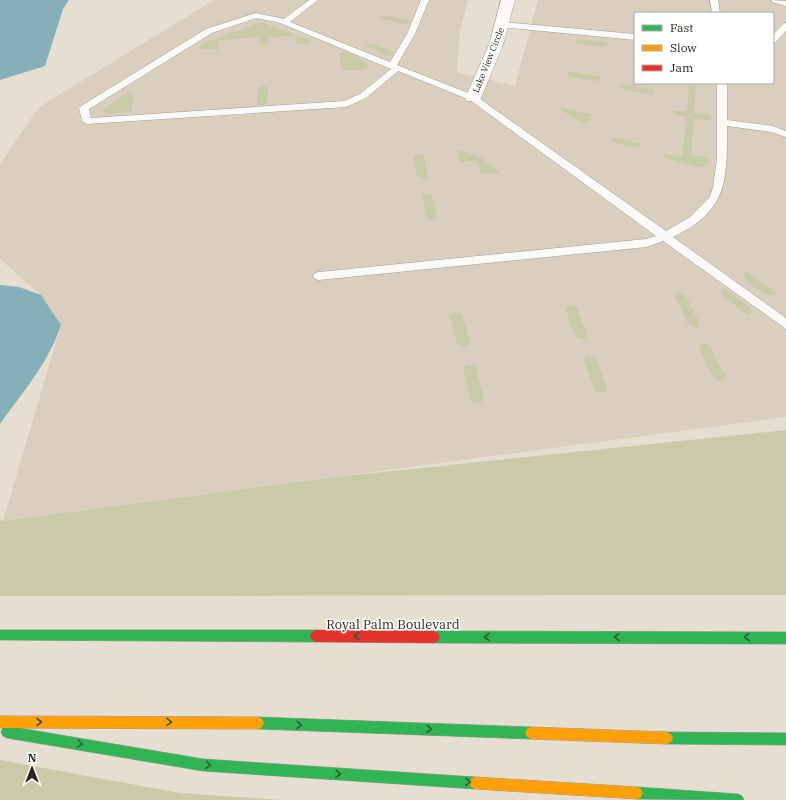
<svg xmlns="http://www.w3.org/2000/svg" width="786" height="800" viewBox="0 0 786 800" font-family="'IBM Plex Serif',serif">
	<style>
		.commercial { fill: #dacfbf; fill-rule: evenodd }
		.green { fill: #c9caa8 }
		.water { fill: #85b0ba }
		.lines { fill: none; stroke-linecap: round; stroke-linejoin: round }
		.lane-casing { stroke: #a19b91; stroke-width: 1 }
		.street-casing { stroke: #a19b91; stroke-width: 1 }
		.fast-casing { stroke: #a19b91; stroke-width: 1 }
		.slow-casing { stroke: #a19b91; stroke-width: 1 }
		.jam-casing { stroke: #a19b91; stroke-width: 1 }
		.lane { fill: #fbfaf8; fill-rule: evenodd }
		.street { fill: #fbfaf8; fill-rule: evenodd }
		.fast { fill: #30b455; fill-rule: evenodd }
		.slow { fill: #ff9f0a; fill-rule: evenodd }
		.jam { fill: #e5322d; fill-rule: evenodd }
		.oneway { stroke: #2e5f34 }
		.labels { text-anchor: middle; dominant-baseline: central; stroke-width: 3; stroke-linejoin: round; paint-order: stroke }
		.far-street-label { font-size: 9px; fill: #2c271e; stroke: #fff }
		.near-street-label { font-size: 13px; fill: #2c271e; stroke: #fff }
	</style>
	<rect width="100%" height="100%" fill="#e6ded0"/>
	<path class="commercial" d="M214,0H468L460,31L457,72L515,86L538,0H786V417L3,521L61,325L41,295L0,259V164L39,107ZM635,13H773V83H635Z"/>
	<path class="green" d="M385,15L408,20L411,22L405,24L381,19L380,17Z
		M259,23H264L312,41L308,44H296V36L268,37V45L264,47L260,45L259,37L219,40L218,50L200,49L199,47L202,44Z
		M579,39L606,42L609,45L604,47L578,44L575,41Z
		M372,43L394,52L395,54L388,56L366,46L367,44Z
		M343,52C350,52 365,61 369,67L365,70H342L339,54Z
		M569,72L600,76L602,79L597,81L570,77L567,74Z
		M689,83H696L694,113L709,115L712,117L709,121L694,119L691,155L710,158L708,165L697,167L665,158L662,154L682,156L687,117L675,115L672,112L676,110L687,111Z
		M623,84L652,89L655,92L651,95L622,89L619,86Z
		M262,86L268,87L267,103L261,106L257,104L258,87Z
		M129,92L133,93L132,111L110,114L103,112L104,109Z
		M561,108L592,114L589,122L582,123L561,110Z
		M612,137L643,144L637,148L614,143L611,140Z
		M457,151C475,151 487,162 500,172L481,174L477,161L460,162Z
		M418,154L424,156L428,177L424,179L417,176L414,157Z
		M427,193L432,195L437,216L433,220H429L426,217L422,195Z
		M747,272L777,293C767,300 752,285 744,279L743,275Z
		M722,290L728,291L751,308V312L747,315L719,292Z
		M679,293L686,296L699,322V327H693L688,324L675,297Z
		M570,304L576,306L587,333V336L584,339L578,338L575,335L565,308Z
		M455,312L462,314L470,342L469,345L466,347H460L457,343L450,316Z
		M703,343L710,346L725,375V380L719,381L713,377L699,347Z
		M588,355L595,357L607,387L606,392L600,393L594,389L583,359Z
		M468,364L475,366L484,396L483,400L480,403L473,402L470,399L463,368Z
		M786,430V595L0,596V519L3,521L335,477Z
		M0,760L180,793L282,800H0Z"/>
	<path class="water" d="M0,0H69L63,9L45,66L0,80Z
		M0,285L19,287L41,295L61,325C49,362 23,392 0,424Z"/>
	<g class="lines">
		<g class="lane-casing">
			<path id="lane" d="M309,0H318L290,22L390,62L407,34L421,0H429L415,34L397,65L476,96L666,231L690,217L710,197L713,187L717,159V83H727V120L773,126L786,131V137L771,132L727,126C727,181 728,211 673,237L786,318V329L663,241L647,247L319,280L315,279L313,276L315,273L319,272L646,239L656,236L470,100L398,71L366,98L346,107L87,124L82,121L79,108L81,106L206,29L256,13L284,19ZM256,18L280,23L391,69L360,94L344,101L91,118L89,109L212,33Z
				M710,0H718L720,13H712Z
				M771,0L786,1V6L772,2Z
				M503,22L635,34V40L500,27V23Z
				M786,23V31L776,42L773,43V35L783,24Z"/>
		</g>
		<g class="street-casing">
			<path id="street" d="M501,0H515L503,45L481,98L479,101H467L465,98L489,45Z"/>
		</g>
		<g class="fast-casing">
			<path id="fast" d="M0,630H316L320,632L322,636L320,640L316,642L0,640Z
				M434,631L786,632V644L434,643L430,641L428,637L430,633Z
				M258,717L531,727L535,729L537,733L535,737L531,739L258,729L254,727L252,723L254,719Z
				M7,726L203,759L475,777L479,779L481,783L479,787L475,789L203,771L7,738L3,736L1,732L3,728Z
				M667,732L786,733V745L667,744L663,742L661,738L663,734Z
				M637,787L738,794L742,796L744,800L637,799L633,797L631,793L633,789Z"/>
		</g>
		<g class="slow-casing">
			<path id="slow" d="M0,716L258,717L262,719L264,723L262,727L258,729L0,728Z
				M531,727L667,732L671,734L673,738L671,742L667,744L531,739L527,737L525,733L527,729Z
				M475,777L637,787L641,789L643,793L641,797L637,799L475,789L471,787L469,783L471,779Z"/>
		</g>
		<g class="jam-casing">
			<path id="jam" d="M316,630L434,631L438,633L440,637L438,641L434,643L316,642L312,640L310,636L312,632Z"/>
		</g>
		<use href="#lane" class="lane"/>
		<use href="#street" class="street"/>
		<use href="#fast" class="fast"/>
		<use href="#slow" class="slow"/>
		<use href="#jam" class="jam"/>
	</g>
	<defs><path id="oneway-chevron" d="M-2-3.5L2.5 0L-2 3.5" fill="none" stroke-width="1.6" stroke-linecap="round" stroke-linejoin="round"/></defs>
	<g class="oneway">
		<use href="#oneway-chevron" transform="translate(357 636) rotate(-180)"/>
		<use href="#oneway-chevron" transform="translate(487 637) rotate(-180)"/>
		<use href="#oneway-chevron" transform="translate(617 637) rotate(-180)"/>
		<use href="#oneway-chevron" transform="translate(747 637) rotate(-180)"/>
		<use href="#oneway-chevron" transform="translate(39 722)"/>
		<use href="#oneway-chevron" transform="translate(169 722) rotate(1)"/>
		<use href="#oneway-chevron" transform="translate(299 725) rotate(2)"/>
		<use href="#oneway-chevron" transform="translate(429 729) rotate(2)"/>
		<use href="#oneway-chevron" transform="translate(80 744) rotate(9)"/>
		<use href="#oneway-chevron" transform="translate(208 765) rotate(5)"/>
		<use href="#oneway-chevron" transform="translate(338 774) rotate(4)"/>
		<use href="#oneway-chevron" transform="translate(468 782) rotate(4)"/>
	</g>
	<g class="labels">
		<g class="far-street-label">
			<text transform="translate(488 60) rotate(-68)">Lake View Circle</text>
		</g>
		<g class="near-street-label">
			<text x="393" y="624">Royal Palm Boulevard</text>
		</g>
	</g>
	<rect x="634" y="12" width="140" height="72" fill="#ffffff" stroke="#aba9a5"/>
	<rect x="642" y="25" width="20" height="6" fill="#30b455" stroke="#aba9a5"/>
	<text x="670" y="32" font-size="12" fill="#2c271e">Fast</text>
	<rect x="642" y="45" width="20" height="6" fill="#ff9f0a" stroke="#aba9a5"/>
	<text x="670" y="52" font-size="12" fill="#2c271e">Slow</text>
	<rect x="642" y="65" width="20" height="6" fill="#e5322d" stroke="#aba9a5"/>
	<text x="670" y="72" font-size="12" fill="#2c271e">Jam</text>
	<g transform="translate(32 768)" stroke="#ffffff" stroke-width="3" paint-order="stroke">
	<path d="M0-3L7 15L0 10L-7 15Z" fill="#2c271e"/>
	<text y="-6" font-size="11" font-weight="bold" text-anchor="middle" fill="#2c271e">N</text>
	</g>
</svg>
